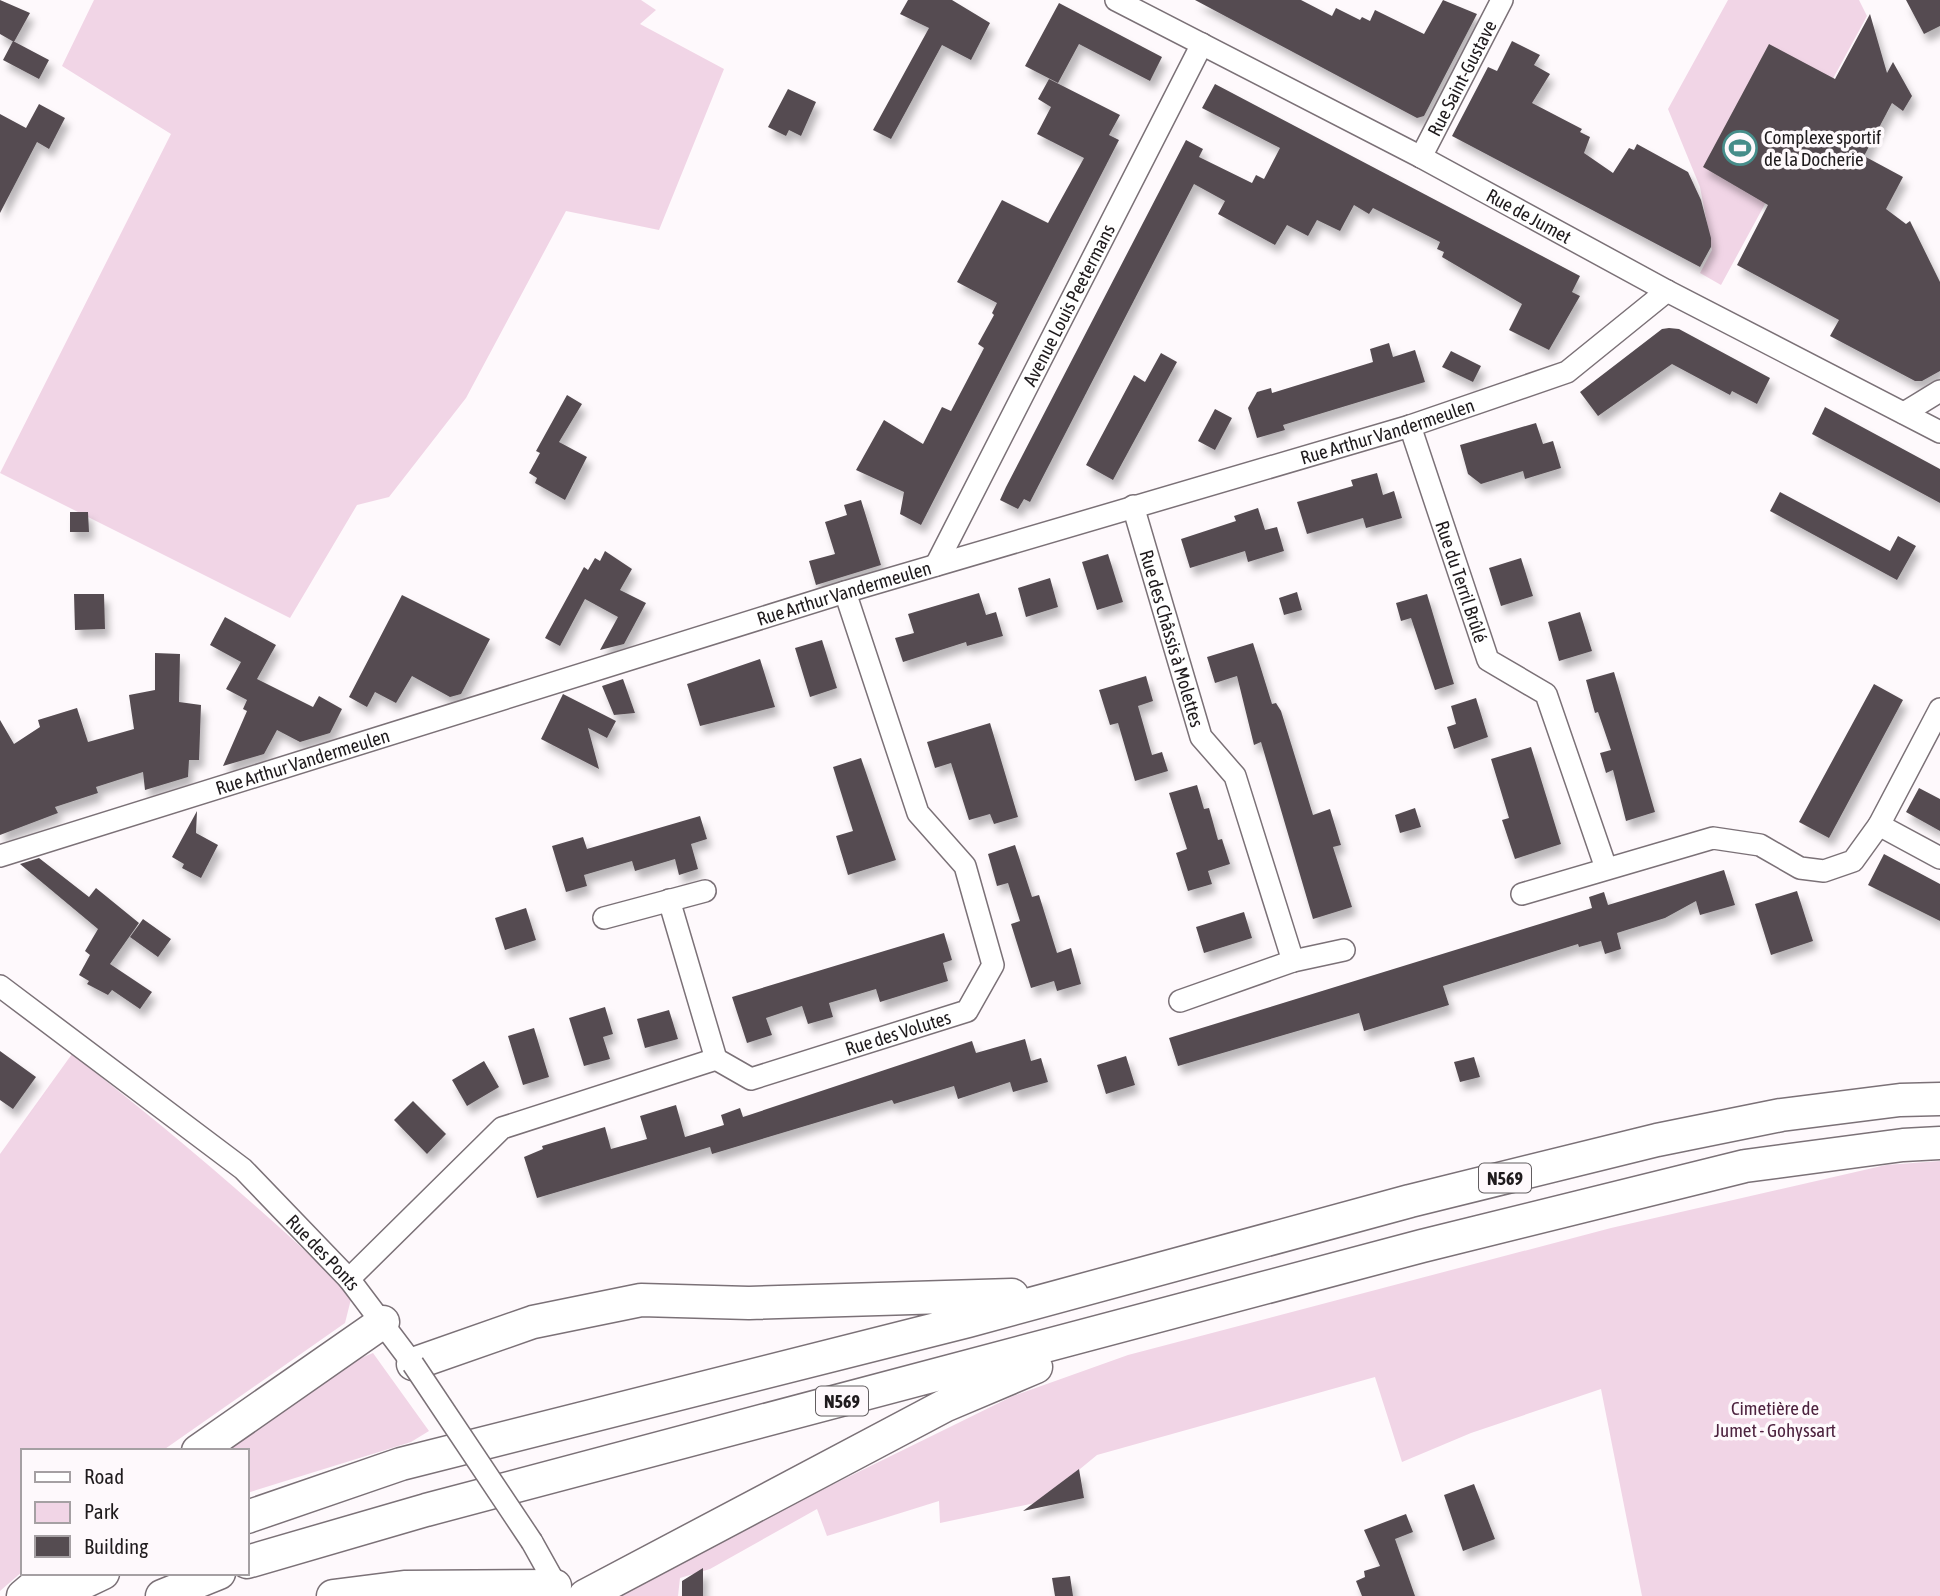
<svg xmlns="http://www.w3.org/2000/svg" width="1940" height="1596" viewBox="0 0 1940 1596" font-family="'Asap Condensed',sans-serif">
	<style>
		.green { fill: #f1d5e6 }
		.building { fill: #554c51; filter: url(#shadow) }
		.lines { fill: none; stroke-linecap: round; stroke-linejoin: round }
		.minor-casing { stroke: #7b7177; stroke-width: 24 }
		.highway-casing { stroke: #7b7177; stroke-width: 35 }
		.minor { stroke: #fff; stroke-width: 21 }
		.highway { stroke: #fff; stroke-width: 32 }
		.minor-bridge-casing { stroke: #7b7177; stroke-width: 24; stroke-linecap: butt }
		.minor-bridge { stroke: #fff; stroke-width: 21 }
		.labels { text-anchor: middle; dominant-baseline: central; stroke-width: 7; stroke-linejoin: round; paint-order: stroke }
		.shield { fill: #fef9fc; stroke: #625e60; stroke-width: 2 }
		.shield-label { font-size: 18px; font-weight: bold; fill: #1f1b1d }
		.street-label { font-size: 19px; fill: #1f1b1d; stroke: #fef9fc }
		.poi-label { font-size: 19px; fill: #1f1b1d; stroke: #fef9fc; text-anchor: start }
		.park-label { font-size: 19px; fill: #4d233f; stroke: #fef9fc }
	</style>
	<defs>
		<filter id="shadow"><feDropShadow dx="4.5" dy="8" stdDeviation="3.5" flood-color="#0004"/></filter>
	</defs>
	<rect width="100%" height="100%" fill="#fef9fc"/>
	<path class="green" d="M94,0H641L656,10L640,24L724,69L659,230L566,211L466,398L389,497L357,505L290,618L0,473L171,134L62,66Z
		M1728,0H1859L1867,16L1721,285L1700,273L1712,250L1700,187L1668,109Z
		M72,1054C169,1130 263,1209 352,1295L345,1323L162,1451H23V1571L0,1591V1154Z
		M1940,1161V1596H1642L1601,1389L1471,1433L1402,1462L1375,1377L1097,1455L1040,1502L940,1523L939,1501L827,1536L817,1509L710,1569L680,1578L678,1596H618L781,1510L1013,1396L1128,1355L1611,1228L1886,1165Z
		M373,1353L429,1431L411,1442L247,1493V1451H219L337,1368Z"/>
	<path class="building" d="M0,0L30,13L14,42L0,34Z
		M908,0H952L990,23L971,60L942,45L891,139L873,130L929,28L900,14Z
		M1195,0H1301L1332,16L1336,8L1360,20L1362,17L1370,21L1375,10L1424,34L1443,0L1477,14L1424,116L1417,118Z
		M1906,0H1940V26L1924,34Z
		M1059,3L1162,57L1150,81L1079,44L1058,83L1025,66Z
		M1870,14L1887,73L1893,62L1912,96L1903,111L1892,103L1864,156L1903,177L1886,209L1906,224L1910,221L1940,282V371L1922,381H1915L1830,336L1839,320L1737,265L1768,205L1703,167L1769,44L1835,79Z
		M13,41L49,60L39,79L3,60Z
		M1512,41L1540,55L1534,65L1550,74L1532,103L1582,129L1580,132L1590,137L1584,153L1613,173L1629,148L1634,150L1637,144L1688,172L1701,200L1711,238V247L1700,267L1452,136L1488,67L1497,71Z
		M1049,79L1120,115L1109,135L1119,140L921,525L900,514L904,492L856,470L884,420L923,444L942,407L951,411L984,348L978,344L994,315L992,313L997,303L957,282L1002,200L1048,223L1084,158L1037,134L1051,107L1038,99Z
		M1215,84L1580,276L1572,292L1580,296L1549,350L1509,330L1522,304L1442,257L1444,252L1437,249L1440,242L1373,208L1369,214L1354,205L1340,231L1317,220L1308,236L1287,225L1275,245L1218,214L1225,201L1194,184L1030,502L1024,499L1018,509L1000,500L1006,487L1186,140L1203,149L1199,157L1252,183L1256,175L1264,179L1280,148L1202,108Z
		M788,89L816,102L801,136L789,130L786,136L768,127Z
		M39,104L65,118L49,149L37,142L0,213V114L26,128Z
		M1669,328L1679,329L1770,378L1757,404L1732,391L1730,395L1672,364L1598,416L1580,392L1662,329Z
		M1389,343L1393,357L1415,350L1425,382L1283,425L1285,430L1257,438L1248,408L1257,392L1271,388L1272,393L1373,362L1370,349Z
		M1451,351L1481,366L1473,382L1442,367Z
		M1161,353L1177,362L1113,480L1086,465L1134,375L1145,382Z
		M567,395L582,404L559,442L587,457L565,500L535,483L537,478L529,473L540,453L536,451Z
		M1825,407L1940,469V503L1812,434Z
		M1215,409L1232,418L1215,450L1198,441Z
		M1536,423L1543,444L1553,441L1561,468L1525,479L1523,471L1481,484L1468,474L1460,445Z
		M1377,473L1383,495L1394,491L1402,518L1366,528L1363,518L1307,534L1297,502L1353,486L1351,480Z
		M1780,492L1890,551L1898,536L1916,546L1897,580L1770,511Z
		M861,500L881,565L816,585L809,561L835,554L825,522L847,515L844,505Z
		M1258,508L1265,530L1277,527L1284,551L1248,562L1245,551L1190,568L1181,539L1236,521L1234,516Z
		M70,512H88L89,532H70Z
		M605,551L632,569L620,590L646,603L624,644L600,650L618,617L585,599L560,646L545,638L584,567L588,570L595,558L600,561Z
		M1108,554L1123,602L1097,610L1082,562Z
		M1521,558L1533,596L1501,606L1489,568Z
		M1050,578L1058,607L1026,617L1018,588Z
		M1297,592L1302,610L1284,615L1279,598Z
		M979,593L986,615L996,612L1003,636L967,646L966,642L903,662L895,638L914,633L908,614Z
		M74,594H104L105,629L75,630Z
		M1427,594L1454,684L1435,690L1411,618L1401,621L1396,603Z
		M402,595L490,639L461,694L450,697L412,676L396,703L375,692L367,707L349,697Z
		M1580,612L1592,651L1559,661L1548,622Z
		M225,617L276,645L257,679L313,707L319,696L342,709L330,733L300,742L277,730L264,754L223,766L247,711L243,709L247,700L226,689L241,662L210,645Z
		M822,640L837,688L810,697L795,648Z
		M1253,643L1272,704L1276,703L1281,711L1313,815L1330,809L1341,845L1333,847L1352,907L1313,919L1261,742L1254,745L1237,676L1215,683L1207,657Z
		M155,653L180,654L179,702L201,705L199,760H189L188,777L145,790L143,772L96,787L98,793L55,807L58,813L0,835V720L14,744L40,727L38,720L77,708L88,742L134,729L129,695L155,690Z
		M760,659L775,707L700,726L687,684Z
		M1614,672L1655,812L1626,821L1613,770L1606,773L1600,753L1611,750L1598,712L1595,713L1586,680Z
		M1146,676L1153,701L1138,706L1152,755L1162,752L1168,771L1135,781L1118,723L1110,725L1099,690Z
		M623,679L635,713L614,715L602,686Z
		M1874,684L1903,700L1829,838L1799,822Z
		M563,694L616,721L607,738L588,728L599,769L541,739Z
		M1476,698L1488,737L1454,749L1447,727L1456,724L1451,706Z
		M990,723L1018,817L994,824L990,814L969,820L951,763L935,768L927,742Z
		M1531,747L1561,844L1515,859L1502,820L1509,818L1491,759Z
		M861,758L896,860L848,875L836,836L853,831L833,767Z
		M1197,785L1204,809L1209,808L1218,840L1222,839L1230,864L1208,871L1212,884L1188,891L1176,853L1187,849L1169,793Z
		M1919,788L1940,799V831L1906,812Z
		M1415,808L1421,827L1400,833L1395,815Z
		M197,811L196,833L218,845L201,878L182,868L184,864L172,857Z
		M700,816L707,839L691,844L698,869L679,875L675,859L635,871L632,861L584,875L587,886L566,892L552,846L583,837L587,849Z
		M1015,845L1032,897L1039,895L1057,953L1071,948L1081,984L1057,991L1054,981L1031,988L1011,924L1020,921L1008,883L997,886L988,854Z
		M1884,854L1940,884V921L1868,885Z
		M39,858L89,897L96,888L139,923L110,964L152,992L140,1009L112,990L108,995L87,984L89,981L79,975L90,955L85,951L98,929L20,864Z
		M1724,870L1735,905L1700,915L1696,901L1665,918L1617,933L1621,949L1605,954L1601,941L1579,947L1578,944L1443,986L1449,1005L1390,1023L1364,1031L1359,1013L1178,1066L1169,1038L1592,908L1589,897L1604,892L1608,905Z
		M1797,891L1813,941L1771,955L1755,904Z
		M526,908L536,940L505,950L495,918Z
		M1244,912L1252,938L1204,953L1196,927Z
		M143,919L171,939L158,957L130,937Z
		M944,933L952,960L943,963L948,981L880,1002L876,989L829,1003L833,1017L808,1024L802,1006L766,1018L772,1035L747,1043L732,997Z
		M605,1007L613,1034L603,1037L610,1059L584,1066L569,1018Z
		M669,1010L678,1039L645,1048L637,1019Z
		M534,1028L549,1077L523,1085L508,1036Z
		M1025,1039L1031,1061L1041,1058L1048,1082L1013,1092L1010,1082L958,1099L954,1086L894,1104L892,1100L712,1154L710,1147L537,1198L524,1157L543,1149L542,1146L605,1127L611,1149L647,1139L640,1116L676,1105L685,1137L724,1125L721,1115L740,1108L743,1117L972,1041L976,1053Z
		M0,1051L36,1077L13,1109L0,1100Z
		M1126,1056L1135,1085L1106,1094L1097,1065Z
		M1474,1057L1480,1077L1460,1082L1454,1062Z
		M484,1061L499,1087L467,1106L452,1080Z
		M413,1101L446,1134L427,1154L394,1120Z
		M1079,1469L1084,1498L1023,1511Z
		M1474,1484L1495,1539L1463,1551L1444,1495Z
		M1406,1514L1413,1532L1395,1539L1415,1596H1362L1356,1581L1365,1577L1364,1571L1380,1566L1364,1530Z
		M703,1568V1596H682V1581Z
		M1070,1576L1073,1596H1055L1052,1578Z"/>
	<g class="lines">
		<g class="minor-casing">
			<g id="minor">
				<path id="s1" d="M1116,0L1421,157L1667,291L1940,432"/>
				<path id="s2" d="M1421,157L1502,0"/>
				<path d="M1904,413L1940,391"/>
				<path id="s3" d="M1410,426L1488,660L1546,694L1606,868"/>
				<path id="s4" d="M1133,506L1201,737L1235,776L1293,961"/>
				<path id="s5" d="M936,565L1202,44"/>
				<path d="M1940,709L1879,825L1940,858"/>
				<path id="s6" d="M0,856L845,592L1410,426L1567,372L1667,291"/>
				<path d="M1522,894L1713,838L1760,845L1800,868L1824,871L1853,861L1879,825"/>
				<path id="s7" d="M669,900L716,1059L751,1079L967,1011L993,965L965,866L918,813L845,592"/>
				<path d="M604,918L705,891"/>
				<path id="s8" d="M0,986L243,1169L349,1279L413,1364"/>
				<path d="M1180,1001L1293,961L1344,950"/>
				<path d="M349,1279L502,1128L716,1059"/>
				<path d="M532,1542L561,1594"/>
			</g>
		</g>
		<g class="highway-casing">
			<path id="highway" d="M413,1364L533,1322L641,1300L749,1303L1012,1295
				M198,1451L383,1322
				M247,1517L401,1464L968,1321L1410,1201L1657,1140L1781,1115L1900,1100L1940,1099
				M247,1562L426,1510L1422,1246L1745,1166L1903,1145L1940,1143
				M23,1596L50,1573
				M55,1596L103,1573
				M162,1596L219,1573
				M333,1596L404,1587L555,1586
				M585,1596L944,1406L1036,1367"/>
		</g>
		<use href="#minor" class="minor"/>
		<use href="#highway" class="highway"/>
		<g class="minor-bridge-casing">
			<path id="minor-bridge" d="M413,1364L532,1542"/>
		</g>
		<use href="#minor-bridge" class="minor-bridge"/>
	</g>
	<defs>
		<g id="stadium-ring" transform="scale(1.75)"><circle r="9.5" fill="#fef9fc" stroke="#468d8a" stroke-width="1.5"/><path d="M0-5a6.5 5 0 1 0 0 10a6.5 5 0 1 0 0-10ZM-3.5-1.8h7v3.6h-7Z" fill="#468d8a"/></g>
	</defs>
	<g fill-rule="evenodd">
		<use href="#stadium-ring" x="1740" y="148"/>
	</g>
	<g class="labels">
		<g class="shield">
			<rect x="1479" y="1163.5" width="52" height="29" rx="5"/>
			<rect x="816" y="1386.5" width="52" height="29" rx="5"/>
		</g>
		<g class="shield-label">
			<text x="1505" y="1178">N569</text>
			<text x="842" y="1401">N569</text>
		</g>
		<g class="street-label">
			<text stroke="none"><textPath href="#s2" startOffset="89">Rue Saint-Gustave</textPath></text>
			<text stroke="none"><textPath href="#s1" startOffset="466">Rue de Jumet</textPath></text>
			<text stroke="none"><textPath href="#s5" startOffset="292">Avenue Louis Peetermans</textPath></text>
			<text stroke="none"><textPath href="#s6" startOffset="1451">Rue Arthur Vandermeulen</textPath></text>
			<text stroke="none"><textPath href="#s3" startOffset="164">Rue du Terril Brûlé</textPath></text>
			<text stroke="none"><textPath href="#s6" startOffset="884">Rue Arthur Vandermeulen</textPath></text>
			<text stroke="none"><textPath href="#s4" startOffset="138">Rue des Châssis à Molettes</textPath></text>
			<text stroke="none"><textPath href="#s6" startOffset="317">Rue Arthur Vandermeulen</textPath></text>
			<text stroke="none"><textPath href="#s7" startOffset="360">Rue des Volutes</textPath></text>
			<text stroke="none"><textPath href="#s8" startOffset="420">Rue des Ponts</textPath></text>
		</g>
		<g class="poi-label">
			<text x="1764" y="137">Complexe sportif<tspan x="1764" dy="22">de la Docherie</tspan></text>
		</g>
		<g class="park-label">
			<text x="1775" y="1408">Cimetière de<tspan x="1775" dy="22">Jumet - Gohyssart</tspan></text>
		</g>
	</g>
	<rect x="21" y="1449" width="228" height="126" fill="#fef9fc" stroke="#a5a0a3" stroke-width="2"/>
	<rect x="35" y="1472" width="35" height="10" fill="#ffffff" stroke="#a5a0a3" stroke-width="2"/>
	<text x="84" y="1484" font-size="21" fill="#1f1b1d">Road</text>
	<rect x="35" y="1502" width="35" height="21" fill="#f1d5e6" stroke="#a5a0a3" stroke-width="2"/>
	<text x="84" y="1519" font-size="21" fill="#1f1b1d">Park</text>
	<rect x="35" y="1536" width="35" height="21" fill="#554c51" stroke="#a5a0a3" stroke-width="2"/>
	<text x="84" y="1554" font-size="21" fill="#1f1b1d">Building</text>
</svg>
